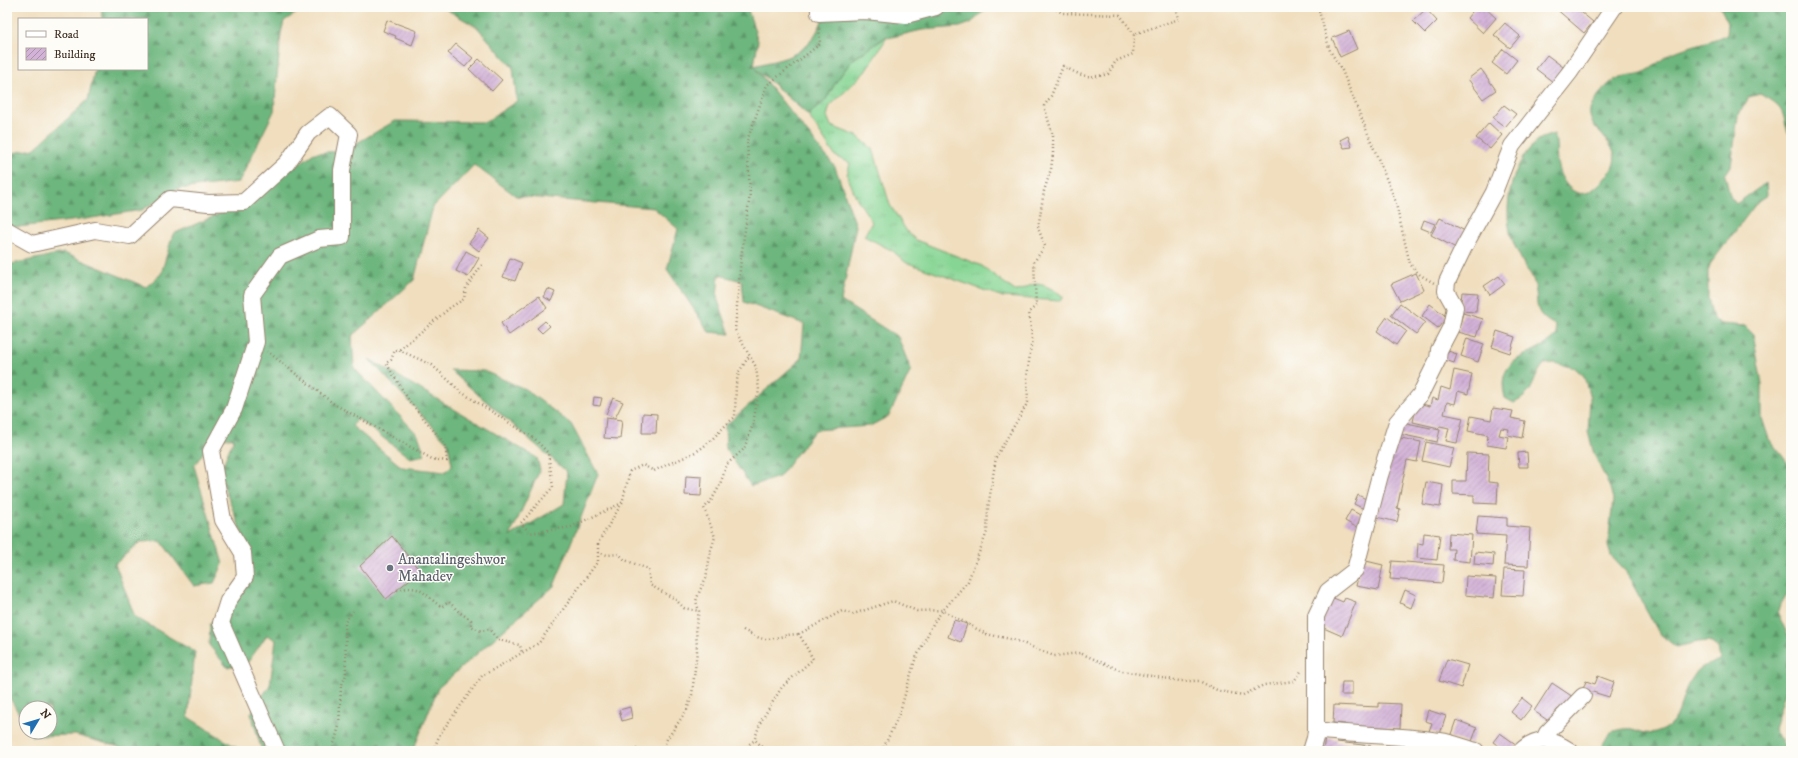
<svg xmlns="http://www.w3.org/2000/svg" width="1798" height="758" viewBox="0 0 1798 758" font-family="'IM FELL DW Pica',serif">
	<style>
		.grass { fill: url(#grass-tufts); stroke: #618059 }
		.forest { fill: url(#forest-firs); stroke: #54704e }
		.building { fill: url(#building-hatch) }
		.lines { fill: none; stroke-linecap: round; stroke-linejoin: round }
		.minor-casing { stroke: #96846e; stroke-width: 18 }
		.path { stroke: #96846e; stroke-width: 2.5; stroke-dasharray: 1 3; stroke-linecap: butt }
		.minor { stroke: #fff; stroke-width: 16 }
		.worship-dot { fill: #6b7280; stroke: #fdfcf7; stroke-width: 1.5 }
		.labels { text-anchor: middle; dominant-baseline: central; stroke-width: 3; stroke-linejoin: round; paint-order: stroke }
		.worship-label { font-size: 15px; fill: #5b616d; stroke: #fdfcf7; text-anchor: start }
	</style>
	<defs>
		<pattern id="grass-tufts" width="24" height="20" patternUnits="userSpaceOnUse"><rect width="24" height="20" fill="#87d594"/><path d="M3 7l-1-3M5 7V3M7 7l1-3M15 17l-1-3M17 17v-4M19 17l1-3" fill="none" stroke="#75b77f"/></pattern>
		<pattern id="forest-firs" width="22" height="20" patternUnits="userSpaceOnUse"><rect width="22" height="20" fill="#6db67e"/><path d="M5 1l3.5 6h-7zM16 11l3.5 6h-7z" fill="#5b9467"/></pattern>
		<pattern id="building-hatch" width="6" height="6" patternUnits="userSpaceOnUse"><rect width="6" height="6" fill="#d3b2d8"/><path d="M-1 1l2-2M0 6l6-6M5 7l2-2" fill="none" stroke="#ac91af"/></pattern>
	</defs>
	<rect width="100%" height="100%" fill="#fdfcf7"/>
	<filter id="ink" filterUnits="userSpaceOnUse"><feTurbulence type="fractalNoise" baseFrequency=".025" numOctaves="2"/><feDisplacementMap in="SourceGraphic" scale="8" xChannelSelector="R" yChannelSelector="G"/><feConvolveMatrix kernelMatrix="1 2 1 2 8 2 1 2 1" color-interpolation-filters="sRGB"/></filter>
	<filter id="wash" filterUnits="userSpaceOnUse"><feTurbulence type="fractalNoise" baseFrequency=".012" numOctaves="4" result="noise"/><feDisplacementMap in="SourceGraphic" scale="16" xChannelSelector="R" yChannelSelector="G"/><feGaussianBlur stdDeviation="0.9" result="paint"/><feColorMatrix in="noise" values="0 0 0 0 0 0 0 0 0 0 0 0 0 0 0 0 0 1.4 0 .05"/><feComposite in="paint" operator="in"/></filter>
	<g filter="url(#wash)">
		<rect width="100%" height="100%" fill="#f0debe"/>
		<path class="grass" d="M888,36L865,72L830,106L827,116L831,126L857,136L873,149L890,205L908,233L916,240L982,266L1015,291C1022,291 1025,288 1031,285C1041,281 1056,291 1064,297L1060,301L1003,297L905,262L893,251L864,236L872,222L856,197L847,175L850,163L835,156L808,115L825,101L836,82L852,60Z"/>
		<path class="forest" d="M101,7H306L284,21L281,33L274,111L239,182L177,189L142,210L79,220L18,227L7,225V154L34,149L88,100L95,69H147V19H102Z
			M442,7H747L758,41L754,66C767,62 784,60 796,53C812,45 823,24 826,7H988L971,23L960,27L922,30L888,38L887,36L852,60L836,82L825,101L808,115L756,69L835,167L856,226L841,301L898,337L911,370L889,416L870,426L815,430L779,477L751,486L726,449L725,426L801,359L804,324L744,302L742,281L719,275L717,298L730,334L709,332L667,269L678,229L654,208L516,196L474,165L433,207L414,280L352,336L354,368L418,435L425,455L410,458L358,419L352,426L402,467L445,472L452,465L448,443L369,359L537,458L540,470L510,536L564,504L567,472L450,370L484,371L525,389L571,424L598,474L554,586L438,688L413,751H262L251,713L270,685L276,640L267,635L248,662L227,667L209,645L210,624L246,584L243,536L219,474L234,438H213L194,466L223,564L214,583L194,586L161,541L140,542L115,564L135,617L195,652L188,717L242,751H124L119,747L75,735L32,736L30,732H50V708H26V726L7,693V265L64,253L146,287L161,274L173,234L242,204L314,153L343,151L395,121L485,122L517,101L513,68L477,27Z
			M1720,7H1791V137C1785,129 1786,121 1782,112C1777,103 1768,99 1760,94L1749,97L1738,116L1731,166L1725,175L1730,196L1736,204L1766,183L1767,195L1758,201L1708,267V298L1713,319L1722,324L1745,326L1753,334L1762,384V418L1769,439L1791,467V587L1781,604L1778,614L1791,642V674L1774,729L1787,751H1599L1610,732C1617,730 1624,728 1632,729C1640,731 1647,735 1655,733C1684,726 1678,698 1691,680C1694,676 1697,670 1701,668C1706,664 1714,664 1720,659L1718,648L1709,641L1698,642L1676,647L1659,633L1626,572L1611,556L1608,546L1613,499L1610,488L1594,454L1588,432L1590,398L1584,376L1575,368L1554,363L1544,364C1530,381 1537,392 1514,403L1505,398C1494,354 1533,359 1557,335L1555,325C1529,312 1541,302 1533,279C1532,275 1528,271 1525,267C1521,258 1515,248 1512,239C1502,209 1511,165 1535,143C1539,138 1548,136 1554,134C1558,145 1555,155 1558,167C1561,180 1573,199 1589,192C1596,188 1600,183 1605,178C1638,142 1573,131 1594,101C1601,92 1610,80 1621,77C1628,75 1635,75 1642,73C1654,69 1661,58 1672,53C1690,45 1709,43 1727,34L1728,23Z"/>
		<g id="blocks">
			<path class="building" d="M1294,7H1311V10L1295,12Z
				M1476,7H1484L1496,18L1483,33L1467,18Z
				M1554,7H1575L1593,22L1584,33Z
				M1426,9L1437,21L1425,33L1413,21Z
				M387,20L417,31L412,45L395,38L396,36L383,31Z
				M1505,23L1520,36L1510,48L1494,35Z
				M1349,31L1357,49L1340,57L1332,38Z
				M456,44L473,58L465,67L448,53Z
				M1503,49L1517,60L1506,74L1492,63Z
				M1547,55L1563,67L1553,82L1536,69Z
				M479,59L502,80L492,91L469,69Z
				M1481,69L1496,90L1483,99L1468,79Z
				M1504,105L1516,114L1505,127L1493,118Z
				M1489,123L1502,135L1490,149L1476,138Z
				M1348,136L1352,147L1344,148L1340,140Z
				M1440,218L1465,231L1456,248L1431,235Z
				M1424,220L1435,224L1431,232L1421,228Z
				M479,230L489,238L479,251L469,243Z
				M466,251L479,258L468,277L456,271Z
				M510,258L522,263L515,281L503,277Z
				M1416,273L1424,290L1400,301L1391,284Z
				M1499,276L1505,284L1490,295L1484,286Z
				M548,289L555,292L551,301L544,297Z
				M1462,292L1478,293L1476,312L1460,311Z
				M539,296L547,308L509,335L501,323Z
				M1400,303L1425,322L1416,334L1391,315Z
				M1430,304L1447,317L1438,328L1422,316Z
				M1463,313L1483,319L1477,337L1458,332Z
				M1387,317L1406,331L1396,345L1377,331Z
				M545,321L550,326L542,333L537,328Z
				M1497,331L1515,337L1510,353L1492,347Z
				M1467,338L1484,344L1478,362L1461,356Z
				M1445,350L1457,354L1454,363L1442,359Z
				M1454,370L1472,374L1468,394L1458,391L1455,404L1447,402L1444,414L1463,418L1457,443L1446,441L1449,428L1440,426L1439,428L1413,422L1417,403L1430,406L1432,398L1438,400L1441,387L1450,390Z
				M594,397L602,398L600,406L593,405Z
				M613,398L623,402L615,418L606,414Z
				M1493,408L1513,411L1511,418L1525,421L1522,438L1508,435L1509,429L1501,428L1499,435L1508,437L1506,448L1487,445L1488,435L1468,431L1471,416L1491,420Z
				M643,413L657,414L656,433H642Z
				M606,418L622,420L620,439L604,438Z
				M1402,422L1440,430L1437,442L1399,434Z
				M1396,437L1421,442L1417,462L1407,460L1397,508L1400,509L1397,522L1377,517Z
				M1426,442L1454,448L1449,467L1422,461Z
				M1527,452L1528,467H1519L1518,453Z
				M1467,453L1489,454L1488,482L1498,483L1497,504L1474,503V495L1453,494V481H1466Z
				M686,476L702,477L701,496L685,495Z
				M1426,482L1443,485L1440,507L1422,504Z
				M1358,495L1368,500L1364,509L1354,504Z
				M1351,510L1362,516L1356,527L1345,521Z
				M1478,516L1507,518V526L1530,528L1528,566L1504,565L1506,536L1476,534Z
				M1424,533L1440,535L1437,560L1417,558L1418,543L1423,544Z
				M1449,533L1472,535L1470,562L1453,560L1454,549H1448Z
				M392,536L420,571L386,599L360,566Z
				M1475,552L1494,554L1493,566L1474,564Z
				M1362,560L1383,565L1378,590L1356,586Z
				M1392,561L1444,565L1442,583L1390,579Z
				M1504,569L1525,570L1523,596L1502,595Z
				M1466,576L1496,578L1494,598L1465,595Z
				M1405,590L1416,595L1411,608L1400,603Z
				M1331,597L1343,602L1345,598L1356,602L1342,636L1319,626Z
				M954,620L967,624L961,642L948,637Z
				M1447,659L1468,665L1461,688L1439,681Z
				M1598,676L1614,682L1609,697L1583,689L1586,681L1595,684Z
				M1342,682H1352V695H1341Z
				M1552,683L1573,697L1563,712L1558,709L1550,722L1534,711Z
				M1522,698L1532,706L1521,720L1511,712Z
				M1379,703L1401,704L1400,728L1358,726V730L1345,729V724L1333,723L1334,705L1379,707Z
				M630,707L632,718L622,721L619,710Z
				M1428,710L1446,716L1440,734L1429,731L1432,723L1425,721Z
				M1456,720L1477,728L1471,744L1450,737Z
				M1500,733L1517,745L1512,751H1506L1493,742Z
				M1325,737L1337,739V742L1371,746V751H1323Z"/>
		</g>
	</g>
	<g filter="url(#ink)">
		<use href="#blocks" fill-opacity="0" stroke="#96846e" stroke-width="1"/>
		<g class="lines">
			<g class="minor-casing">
				<path id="minor" d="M819,7V13L865,11L906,15L936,7
					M7,230L32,244L95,230L130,236L170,199L208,203L244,202L287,163L308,133L330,116L349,134L342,170V237L319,239L280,256L252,295L256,342L234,409L211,451L223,520L243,553L245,577L228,601L221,623L277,751
					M1316,730C1359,736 1403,735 1446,742C1456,744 1466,748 1476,751
					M1544,739L1547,733L1583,696
					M1311,751L1315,738L1316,730V616L1328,591L1355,570L1380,475L1397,422L1420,395L1438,359L1439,350L1451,327L1455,307L1446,291L1447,282L1464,247L1494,192L1512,146L1570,72L1614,7
					M1521,751C1538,735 1552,739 1570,751"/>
			</g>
			<path class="path" d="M1053,7L1062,13L1120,15L1134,34
				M1318,7L1330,51L1341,68L1395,200L1410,264L1420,275L1434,283
				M399,350L432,365L461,392L535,439L548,453L553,487L521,523L530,533L571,527L622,503L598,543V561L539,643L482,676L440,734L433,751
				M267,351L334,404L432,459L447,461L445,444L410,402L386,363L391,360L395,350H399L451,307L464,299L466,288L482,265
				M622,503L630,471L643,465L654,471C668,463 683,459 697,451C712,442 721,428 735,417L736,384L739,372L749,356
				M598,552L607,555L619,554L625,560L648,569L650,585L675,599L684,608L699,611
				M397,590C421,584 423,593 441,607L449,602L459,612L471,620V626L481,631L489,629L498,640L520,645L522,653
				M743,630C763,640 761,641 784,636C789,634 794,635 799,634
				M755,738L761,721L782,687L813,659L799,634L842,611L853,614L893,601L917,611L942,610L986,634L1015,640L1054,656L1080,653L1122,671L1180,681H1199L1219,691L1243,695L1264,685L1294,681L1302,670
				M636,749L643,751
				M332,751L339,726L341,687L346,675L345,622L353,611
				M662,751L667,739L687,710L692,695L697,651L696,626L699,611L696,601L700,590L706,578L711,550L715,537L704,508L711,501L719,487L727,464L744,449L753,424L759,390L756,367L735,330L741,258L750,194L747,141L767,85L820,44L819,27
				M746,751L748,745L755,740L767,751
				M882,751L899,715L915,660L935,620L968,581L987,532L988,508L996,457L1028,402L1027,377L1032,338L1029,312L1036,306L1034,262L1045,246L1038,228L1044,191L1051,169L1053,154V136L1044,106L1051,96L1063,66C1081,76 1088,79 1108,74L1116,61L1133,54L1134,34L1179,19L1176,7"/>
			<use href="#minor" class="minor"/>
		</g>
	</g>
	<circle class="worship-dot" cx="390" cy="568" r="4"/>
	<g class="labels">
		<g class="worship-label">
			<text x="398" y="559">Anantalingeshwor<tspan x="398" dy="17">Mahadev</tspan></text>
		</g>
	</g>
	<rect width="1798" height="758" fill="none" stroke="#fdfcf7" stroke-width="24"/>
	<rect x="18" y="18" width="130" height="52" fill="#fdfcf7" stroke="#afa8a0"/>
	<rect x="26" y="31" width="20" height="6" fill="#ffffff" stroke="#afa8a0"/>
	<text x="54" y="38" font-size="12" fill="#3b2a1e">Road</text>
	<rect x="26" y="48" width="20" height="12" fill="url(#building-hatch)" stroke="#afa8a0"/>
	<text x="54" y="58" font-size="12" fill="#3b2a1e">Building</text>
	<g transform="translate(38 720) rotate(52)"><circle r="19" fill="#fdfcf7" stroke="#afa8a0"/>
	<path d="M0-3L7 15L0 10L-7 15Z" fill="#1f6fb2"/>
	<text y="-6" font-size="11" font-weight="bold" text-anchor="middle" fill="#3b2a1e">N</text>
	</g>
</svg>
